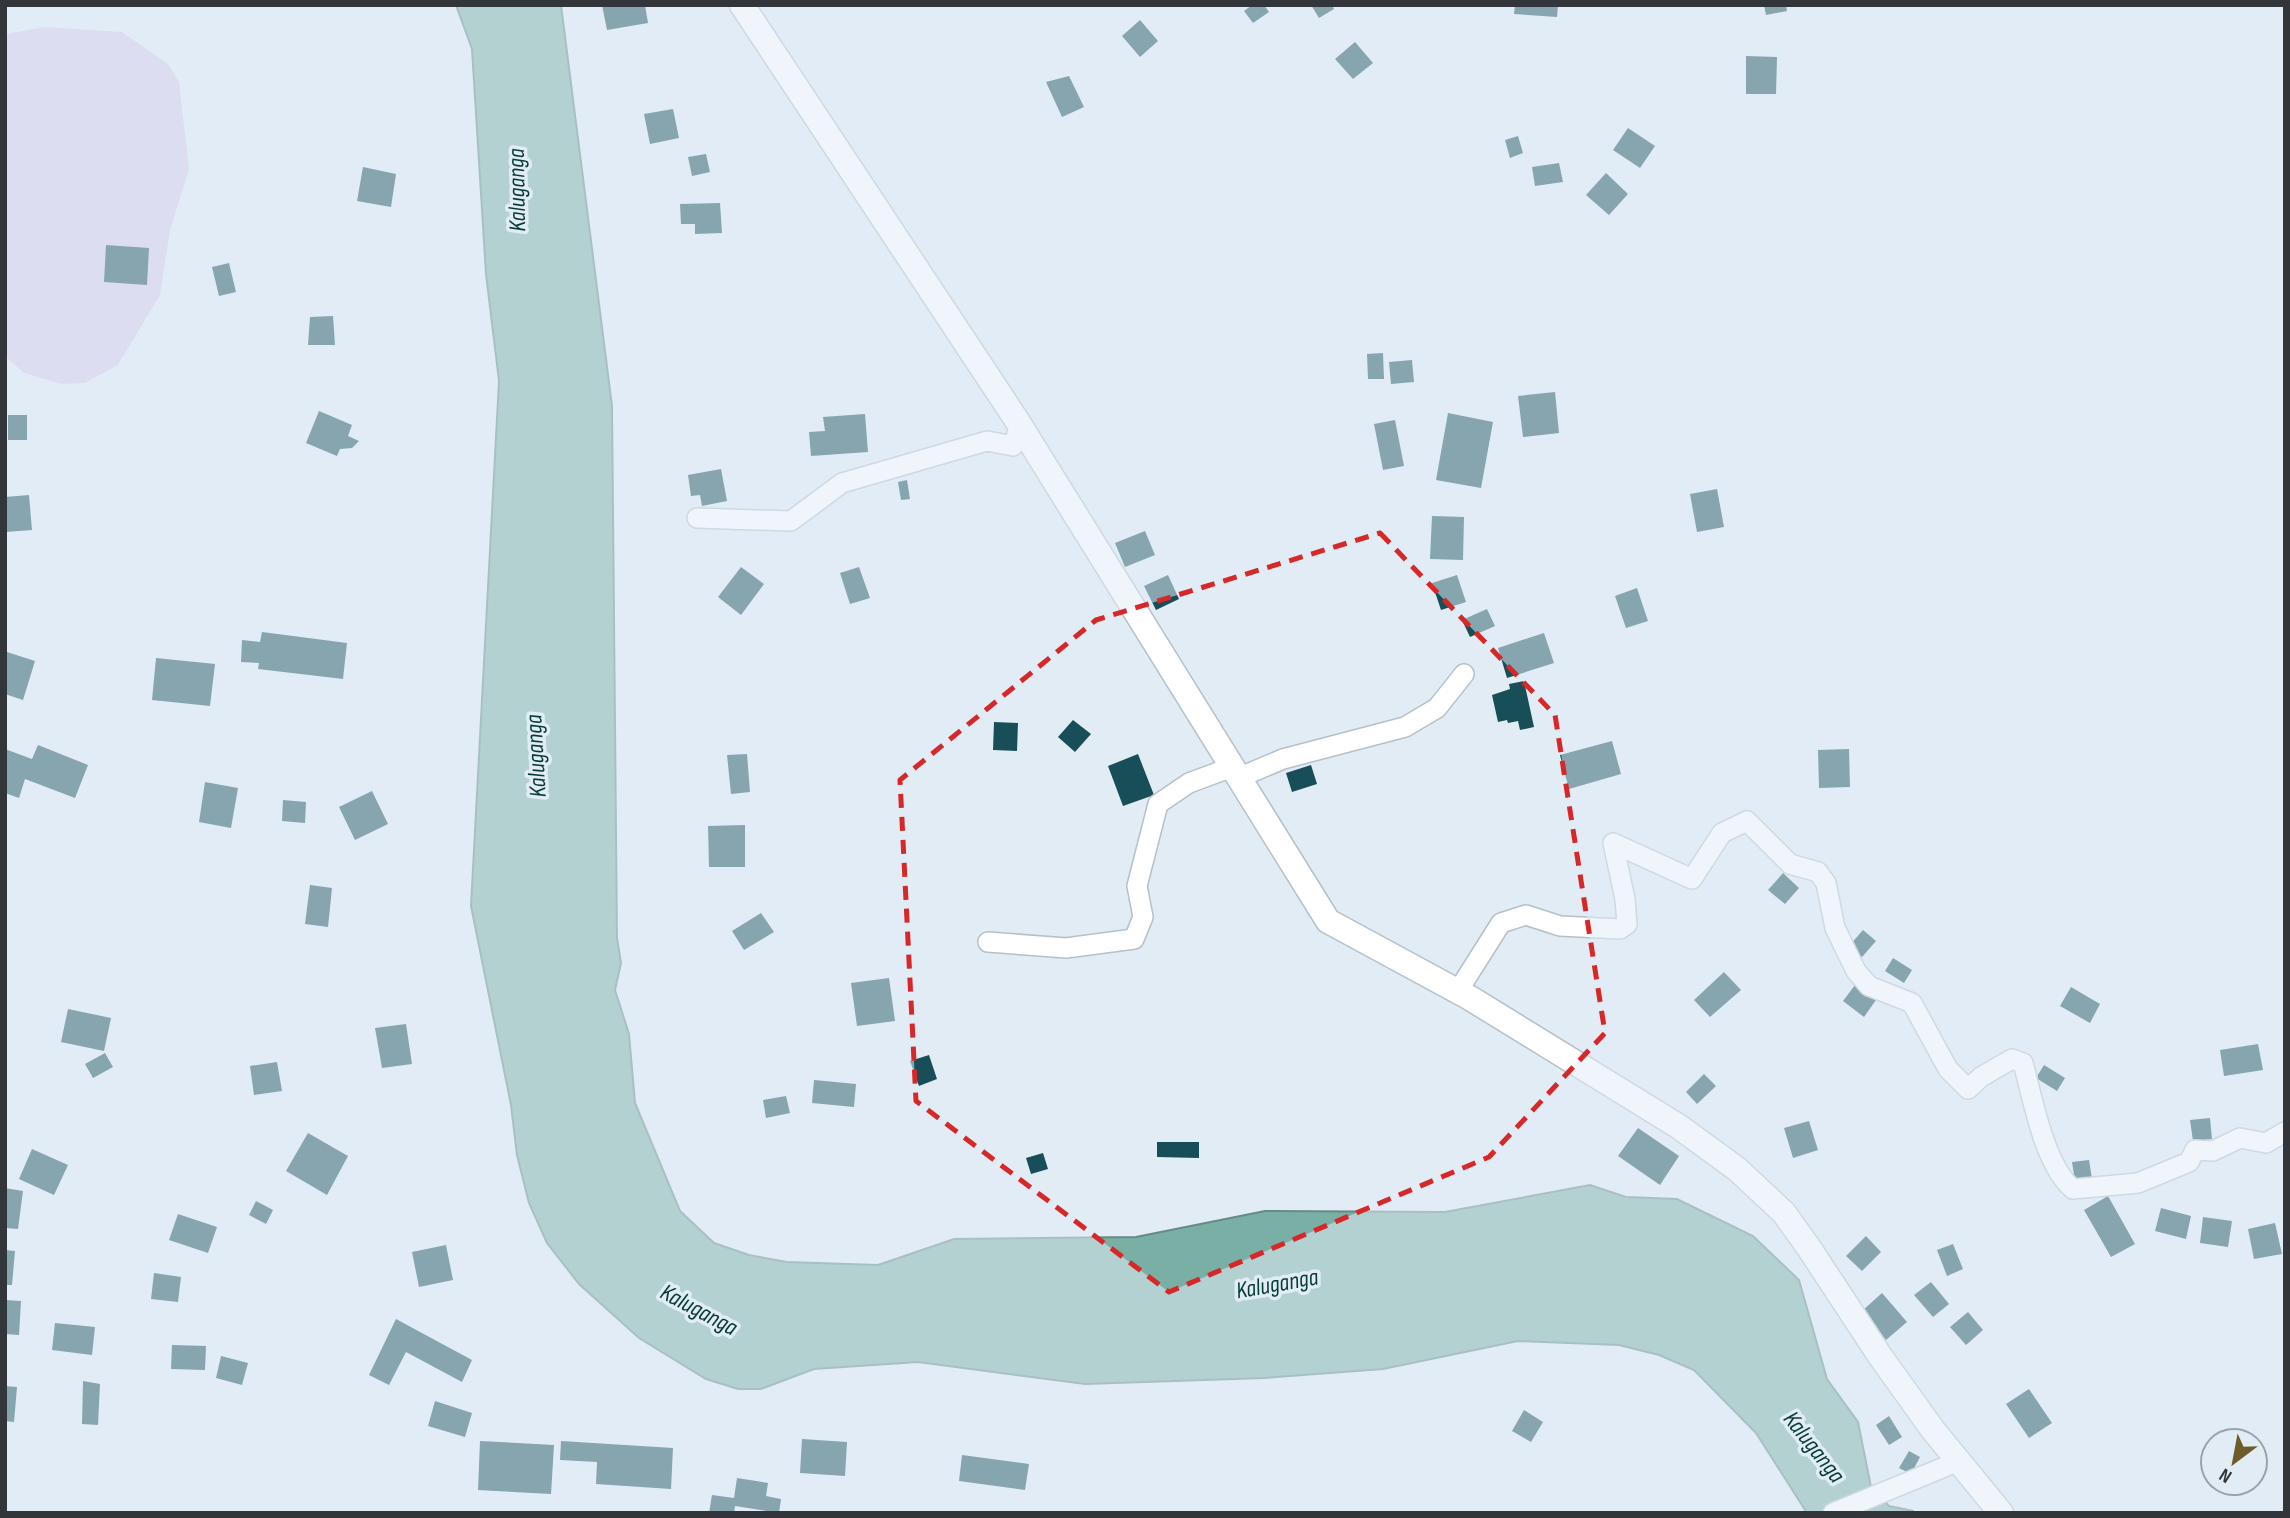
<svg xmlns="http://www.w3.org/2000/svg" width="2290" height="1518" viewBox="0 0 2290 1518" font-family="'Sofia Sans Condensed',sans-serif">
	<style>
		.green { fill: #d8cbec }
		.water { fill: #7aafa5; stroke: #648b85; stroke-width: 2 }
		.building { fill: #184e58 }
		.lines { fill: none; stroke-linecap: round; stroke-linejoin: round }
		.minor-casing { stroke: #b6c0c9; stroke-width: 22 }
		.tertiary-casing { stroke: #b6c0c9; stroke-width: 27 }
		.minor { stroke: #fff; stroke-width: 19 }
		.tertiary { stroke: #fff; stroke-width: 24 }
		.marked { fill: none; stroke: #d62828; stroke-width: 5; stroke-dasharray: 14 9; stroke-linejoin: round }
		.labels { text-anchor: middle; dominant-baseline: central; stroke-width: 7; stroke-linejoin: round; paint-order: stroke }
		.water-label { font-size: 24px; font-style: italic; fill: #073b34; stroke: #e1ecf5 }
	</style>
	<rect width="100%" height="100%" fill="#e1ecf5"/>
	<path class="green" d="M45,27L122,32L168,64L179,82L189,169L170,230L160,295L118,365L85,383L61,384L24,373L5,356V34Z"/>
	<path class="water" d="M456,5H561L612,406L617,938L621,963L615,990L629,1034L635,1103L680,1211L714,1243L749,1255L787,1262L878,1265L954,1239L1136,1237L1265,1211L1445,1212L1590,1185L1626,1197L1677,1199L1753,1236L1799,1280L1827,1379L1858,1422L1871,1487L1889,1506L1913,1511L1914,1513H1807L1756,1433L1694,1370L1659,1355L1619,1345L1518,1341L1383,1369L1265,1378L1085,1384L918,1362L814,1369L761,1389H738L706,1379L639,1338L579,1284L547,1243L529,1203L517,1155L511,1105L471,906L499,381L486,274L472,49Z"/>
	<path class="building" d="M602,5H645L648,23L607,30Z
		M1252,5H1264L1269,12L1253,23L1244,11Z
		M1311,5H1332L1334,9L1319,18Z
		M1515,5H1558L1557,17L1514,14Z
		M1764,5H1786L1787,11L1766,15Z
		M1140,20L1158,41L1140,57L1122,36Z
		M1355,42L1373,63L1353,79L1335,59Z
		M1746,56L1777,57L1776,94H1746Z
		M1069,76L1084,107L1062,117L1046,82Z
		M673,109L679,138L650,144L644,114Z
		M1628,128L1655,146L1640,168L1613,150Z
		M1518,136L1523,153L1510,158L1505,140Z
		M706,154L710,172L692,176L688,157Z
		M1559,163L1563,182L1535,186L1532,167Z
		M363,167L396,174L391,207L357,201Z
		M1606,173L1628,194L1609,215L1586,195Z
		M720,203L722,233L695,234V224H681L680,204Z
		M106,245L149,248L147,285L104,282Z
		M229,263L236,292L219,296L212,267Z
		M333,316L335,345H308L310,317Z
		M1383,353L1384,379H1368L1367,354Z
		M1412,360L1414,382L1391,384L1389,362Z
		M1555,392L1559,433L1523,437L1518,396Z
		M319,411L352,425L348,436L359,441L352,448L340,449L337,456L306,443Z
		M1448,413L1493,422L1481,488L1436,480Z
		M865,414L868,452L811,456L809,432L825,431L823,417Z
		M8,415H27V440H8Z
		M1395,420L1404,466L1383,470L1374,424Z
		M721,469L727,501L702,506L700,495L691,496L688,475Z
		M907,480L910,499L901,500L898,482Z
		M1717,489L1724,527L1697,532L1690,494Z
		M29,495L32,530L5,532V497Z
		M1432,516L1464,517L1463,560L1430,559Z
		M1145,531L1155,555L1125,567L1115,543Z
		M741,567L764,584L741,615L718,597Z
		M859,567L870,598L850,604L840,573Z
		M1168,575L1179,599L1156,610L1144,586Z
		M1457,575L1466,602L1441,610L1432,583Z
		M1637,588L1648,621L1626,628L1615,596Z
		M1487,609L1495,626L1470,637L1462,620Z
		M262,632L347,643L343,679L258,669L259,663L241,662L242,640L260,642Z
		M1544,633L1554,663L1507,678L1498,648Z
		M7,652L35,661L23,700L5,694V659Z
		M156,658L215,664L210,706L152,700Z
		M1524,681L1534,727L1520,730L1518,721L1508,723L1507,720L1498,722L1492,695L1510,689L1509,684Z
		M1073,720L1091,734L1075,752L1058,737Z
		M994,722L1018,723L1017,751L993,750Z
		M1612,741L1621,774L1569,789L1560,755Z
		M38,745L88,765L75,798L25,779L19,798L5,793V749L32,759Z
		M1849,749L1850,787L1819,788L1818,750Z
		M747,754L750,792L731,794L727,755Z
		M1138,754L1154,795L1123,806L1108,766Z
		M1311,765L1317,784L1292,792L1286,773Z
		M205,782L238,788L231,828L199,822Z
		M372,791L388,824L355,840L339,807Z
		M283,800L306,802L305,823L282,821Z
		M745,825V867H709L708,826Z
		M1783,873L1799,888L1785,904L1768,890Z
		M310,885L332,888L328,927L305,924Z
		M761,913L774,932L744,950L732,931Z
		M1863,930L1876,941L1862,957L1849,946Z
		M1893,958L1912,970L1904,983L1885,971Z
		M1724,972L1741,990L1710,1017L1694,1000Z
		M889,978L895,1021L857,1026L851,983Z
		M1855,985L1876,1000L1864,1017L1843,1001Z
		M2071,987L2100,1004L2090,1023L2060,1006Z
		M68,1009L111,1018L104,1051L61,1042Z
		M406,1024L412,1064L382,1068L375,1028Z
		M2258,1044L2263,1070L2224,1076L2220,1050Z
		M105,1053L113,1067L93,1078L85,1064Z
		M929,1055L937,1079L919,1086L910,1061Z
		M277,1062L282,1091L254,1095L250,1066Z
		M2044,1065L2065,1078L2057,1091L2036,1078Z
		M1704,1074L1716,1086L1697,1104L1686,1092Z
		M814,1080L856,1084L854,1107L812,1103Z
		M786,1096L790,1113L766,1118L763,1100Z
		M2210,1118L2212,1139L2193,1141L2190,1120Z
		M1809,1121L1818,1150L1793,1158L1784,1128Z
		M1638,1128L1679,1156L1660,1185L1618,1156Z
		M308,1133L348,1156L327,1195L286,1171Z
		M1157,1142H1199V1158L1157,1157Z
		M32,1149L68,1165L54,1195L19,1179Z
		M1043,1153L1048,1169L1031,1174L1026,1158Z
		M2089,1160L2092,1179L2075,1181L2072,1162Z
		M5,1188L23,1191L18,1229L5,1228Z
		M2108,1196L2135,1244L2111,1257L2084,1210Z
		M256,1201L273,1210L266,1224L249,1215Z
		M2161,1208L2191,1216L2186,1239L2155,1231Z
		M178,1214L217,1227L208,1253L169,1240Z
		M2203,1217L2232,1221L2228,1247L2200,1243Z
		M2275,1223L2282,1254L2254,1259L2248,1229Z
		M1866,1236L1881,1252L1862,1271L1846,1256Z
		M1953,1244L1963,1269L1947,1276L1937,1250Z
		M446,1245L453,1280L419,1287L412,1252Z
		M5,1250L15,1251L12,1285H5Z
		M154,1273L181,1277L178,1302L151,1299Z
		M1931,1282L1949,1304L1933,1317L1914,1295Z
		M1882,1293L1907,1322L1886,1340L1862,1311Z
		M5,1300L21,1301L19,1335L5,1334Z
		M1968,1312L1983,1330L1966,1345L1950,1327Z
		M396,1319L472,1360L462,1382L406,1352L389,1385L369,1375Z
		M55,1323L95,1327L92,1355L52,1350Z
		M172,1345L206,1346L205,1370L171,1369Z
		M221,1356L248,1363L242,1385L216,1378Z
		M83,1381L100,1384L98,1425L82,1424Z
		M5,1386L17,1387L14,1422L5,1421Z
		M2029,1389L2052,1423L2029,1438L2006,1404Z
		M435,1401L472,1413L465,1437L428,1426Z
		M1524,1410L1543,1422L1531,1442L1512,1431Z
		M1889,1416L1902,1437L1889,1445L1876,1425Z
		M802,1439L847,1442L845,1476L800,1473Z
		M480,1441L554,1445L551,1494L478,1490Z
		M561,1441L673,1448L671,1489L596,1484L597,1462L560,1460Z
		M1909,1451L1920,1457L1911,1474L1899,1468Z
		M962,1455L1029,1464L1025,1490L959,1481Z
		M737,1478L768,1483L766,1496L781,1499L779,1513L735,1506L734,1513H709L712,1495L734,1498Z"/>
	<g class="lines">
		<g class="minor-casing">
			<path id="minor" d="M697,518L791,521L842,483L987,441L1013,446L1020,426
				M1238,778L1283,759L1405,727L1437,708L1464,674
				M988,942L1066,948L1134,939L1143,917L1137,886L1158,804L1189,783L1232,767
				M1458,991L1501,923L1526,915L1560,926L1620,929L1627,924L1625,899L1613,843L1692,879L1722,833L1747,821L1790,864L1818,872L1826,883L1835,928L1856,971L1869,986L1912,1003L1948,1069L1968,1089L1981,1077L2012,1059L2023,1063C2033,1099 2044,1165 2073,1189L2138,1183L2189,1162L2195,1150L2213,1151L2240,1138L2266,1143L2285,1132
				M1833,1513L1959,1461"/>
		</g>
		<g class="tertiary-casing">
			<path id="tertiary" d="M742,5L1016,419L1328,921L1470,998L1678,1126L1737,1169L1784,1213L1809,1248L1880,1356L1933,1430L2001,1513"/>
		</g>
		<use href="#minor" class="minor"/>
		<use href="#tertiary" class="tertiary"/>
	</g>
	<path d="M0 0H2290V1518H0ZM1380,533L1555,715L1605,1033L1489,1157L1169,1292L916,1101L900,780L1096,620Z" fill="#e1ecf5" fill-opacity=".55" fill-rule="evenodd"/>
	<path class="marked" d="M1380,533L1555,715L1605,1033L1489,1157L1169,1292L916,1101L900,780L1096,620Z"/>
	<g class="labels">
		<g class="water-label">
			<text transform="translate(517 190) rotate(-91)">Kaluganga</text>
			<text transform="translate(536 756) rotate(-93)">Kaluganga</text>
			<text transform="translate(1277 1284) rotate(-10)">Kaluganga</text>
			<text transform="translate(699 1310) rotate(28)">Kaluganga</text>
			<text transform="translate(1814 1447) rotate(52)">Kaluganga</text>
		</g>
	</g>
	<rect width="2290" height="1518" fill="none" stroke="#32363a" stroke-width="14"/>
	<g transform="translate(2234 1462) rotate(212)"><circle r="33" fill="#e1ecf5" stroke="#9ba3aa" stroke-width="2"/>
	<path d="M0-5L12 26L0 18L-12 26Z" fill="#6d5c2a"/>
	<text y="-10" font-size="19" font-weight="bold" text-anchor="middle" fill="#32363a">N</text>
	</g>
</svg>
